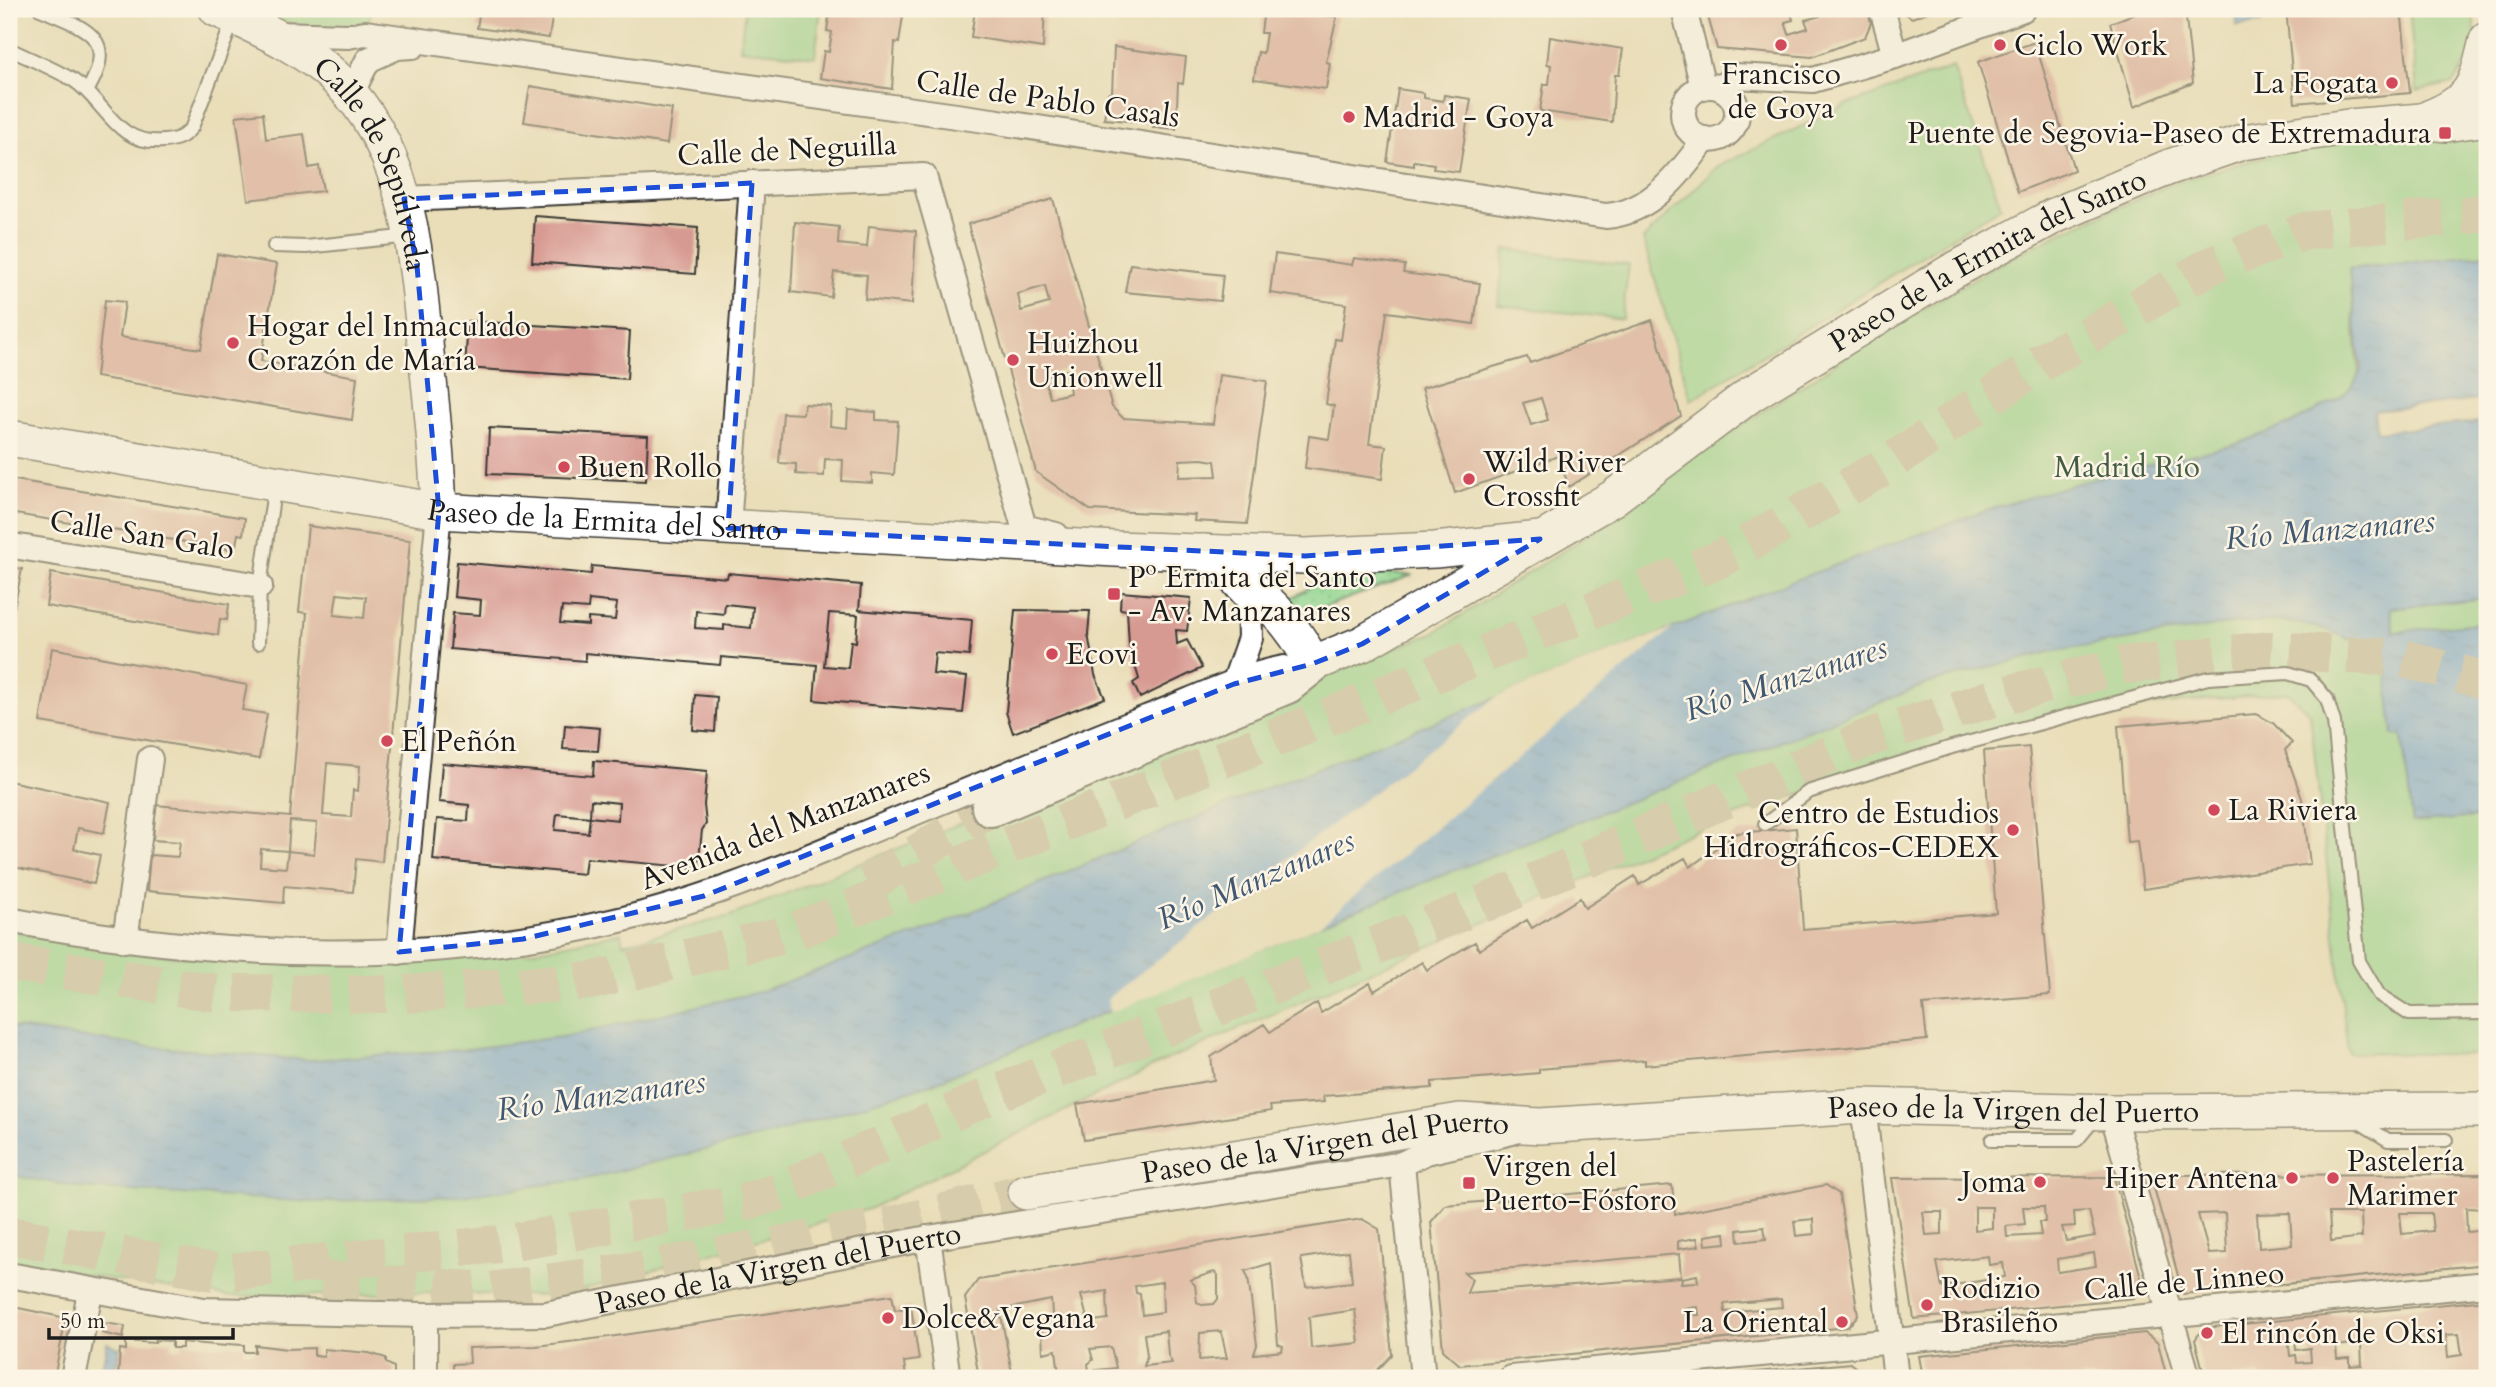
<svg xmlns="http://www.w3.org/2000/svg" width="2496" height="1387" viewBox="0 0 2496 1387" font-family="Cardo,serif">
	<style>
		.grass { fill: url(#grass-dots); stroke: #557855; stroke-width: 2 }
		.green { fill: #8ed48e; stroke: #557855; stroke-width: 2 }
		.water { fill: url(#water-ripples); stroke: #445f7a; stroke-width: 2 }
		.pier { fill: #eadeb9 }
		.building { fill: #d79a92; fill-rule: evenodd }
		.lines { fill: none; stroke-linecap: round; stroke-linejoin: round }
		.highway-tunnel { stroke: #c1b79a; stroke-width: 38; stroke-dasharray: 38 19; stroke-linecap: butt }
		.lane-casing { stroke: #3b3934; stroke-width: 16 }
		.street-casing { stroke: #3b3934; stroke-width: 28 }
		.secondary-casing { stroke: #3b3934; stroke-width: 38 }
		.highway-casing { stroke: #3b3934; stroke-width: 42 }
		.lane { stroke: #fff; stroke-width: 12 }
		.street { stroke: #fff; stroke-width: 24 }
		.secondary { stroke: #fff; stroke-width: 35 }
		.highway { stroke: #fff; stroke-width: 38 }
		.marked { fill: none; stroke: #1d4ed8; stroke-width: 5; stroke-dasharray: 14 9; stroke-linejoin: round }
		.poi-dot { fill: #d1495b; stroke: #fcf5e5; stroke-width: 2.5 }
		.labels { text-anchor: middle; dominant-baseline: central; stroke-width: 5; stroke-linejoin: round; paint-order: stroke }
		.poi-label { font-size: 30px; fill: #1c1c1c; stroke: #fcf5e5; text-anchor: start }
		.street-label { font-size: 30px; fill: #1c1c1c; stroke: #fcf5e5 }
		.park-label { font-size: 30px; fill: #445c44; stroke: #fcf5e5 }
		.water-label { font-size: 32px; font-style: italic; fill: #405871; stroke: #fcf5e5 }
	</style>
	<defs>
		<pattern id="grass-dots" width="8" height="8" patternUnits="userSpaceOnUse" patternTransform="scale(1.75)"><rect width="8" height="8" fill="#8ed48e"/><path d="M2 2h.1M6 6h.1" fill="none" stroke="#7ab57a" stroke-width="1.8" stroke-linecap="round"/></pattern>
		<pattern id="water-ripples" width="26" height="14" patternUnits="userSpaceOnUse" patternTransform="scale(1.75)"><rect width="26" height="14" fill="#6ca2d9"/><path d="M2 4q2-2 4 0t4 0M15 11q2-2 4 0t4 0" fill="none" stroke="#5883af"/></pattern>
	</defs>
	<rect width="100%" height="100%" fill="#fcf5e5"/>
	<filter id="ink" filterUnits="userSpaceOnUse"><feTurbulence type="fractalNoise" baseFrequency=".0143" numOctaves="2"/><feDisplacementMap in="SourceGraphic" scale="14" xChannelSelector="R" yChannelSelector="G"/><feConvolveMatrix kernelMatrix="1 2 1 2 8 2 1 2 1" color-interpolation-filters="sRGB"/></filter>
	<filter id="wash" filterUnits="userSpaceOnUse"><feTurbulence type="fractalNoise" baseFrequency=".00686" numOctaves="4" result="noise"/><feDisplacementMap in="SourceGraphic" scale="28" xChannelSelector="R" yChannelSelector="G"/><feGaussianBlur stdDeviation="1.57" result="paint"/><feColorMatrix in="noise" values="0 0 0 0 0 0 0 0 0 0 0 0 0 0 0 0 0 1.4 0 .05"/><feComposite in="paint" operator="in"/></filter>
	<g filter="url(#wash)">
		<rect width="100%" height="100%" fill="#eadeb9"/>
		<path class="grass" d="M1340,570L1413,575L1299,616L1285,602Z"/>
		<path class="green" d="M217,9H372L365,33L348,36Z
			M745,9H821L815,57L740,49Z
			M2409,9H2472L2477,44L2454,83L2417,91Z
			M1953,67L2001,207L1691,400L1643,239L1718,166L1846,105Z
			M2487,126V254L2349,269L2393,735H2402L2413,823L2487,816V1055L2348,1053L2310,714L2287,692L2098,711L1895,761L1714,823L1162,1062L869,1209L561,1296L429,1293L231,1297L9,1264V930L123,952L310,965L527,952L621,933L623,944L730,916L1435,632L1610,521L1689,460L1874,338L2004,261L2058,234L2174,183L2237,164L2314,144Z
			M1505,249L1629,265L1622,319L1498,305Z
			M2487,598V622L2394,633L2390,608Z"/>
		<path class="water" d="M2236,9H2259L2261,23L2237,26Z
			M2487,254V399L2374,411L2377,432L2487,421V598L2390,608L2394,632L2487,622V816L2413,823L2402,736L2393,735L2387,670L2363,645L2330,631L2303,624L2276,621L2236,623L2049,652L1930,683L1418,885L928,1085L771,1134L586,1179L461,1196L313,1202L84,1188L9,1175V1027L144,1046L309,1060L460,1050L568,1036L759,992L935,927L1265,789L1795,580L1980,512L2098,477L2237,444L2297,421L2340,398L2354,384L2361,370L2349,269Z
			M107,1343L120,1348L114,1373L117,1378H100Z"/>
		<path class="pier" d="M1673,628L1319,926L1111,1012L1107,999L1497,697Z"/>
		<g id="blocks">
			<path class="building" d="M480,9H549L553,12L549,38L477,28Z
				M830,9H858L903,16L899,43L895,42L892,89L820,78L824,51L829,52L832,32L827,31Z
				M979,9H1045L1043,48L971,37L975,10Z
				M1264,9H1285L1337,17L1326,62L1330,63L1326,89L1254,79L1258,52L1263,53L1266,33H1261Z
				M1706,9H1790L1793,20L1785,22L1789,34L1808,28L1805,20L1820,16L1818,9H1828L1829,12L1867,9L1871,23L1865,37L1812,57L1717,49Z
				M1898,9H1936L1912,18Z
				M2147,9H2185L2193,83L2134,107L2110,23Z
				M2286,9H2401L2410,93L2295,103Z
				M1550,37L1623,49L1619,75H1615L1612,122L1540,111L1544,84H1549L1551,65L1547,64Z
				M2035,42L2074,170L2018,192L1978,62Z
				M1114,47L1186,57L1183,84L1178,83L1176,129L1153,127L1154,123L1104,119L1108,93H1112Z
				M530,86L672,109L667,144L524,122Z
				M1398,89L1424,93V98L1443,101L1444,95L1471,99L1459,172L1433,169L1434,164L1414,161V166L1387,162Z
				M263,113L266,139L304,134L309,168L319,166L323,191L248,200L236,116Z
				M1053,199L1112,407L1123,418L1213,424L1219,375L1267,381L1247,524L1194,521L1195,515L1090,510L1036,472L968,224ZM1045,286L1049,303L1021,311L1018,294ZM1067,370L1070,393L1050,398L1044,377ZM1202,459L1215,461L1217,476L1179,477L1180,460Z
				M535,216L698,228L695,274L532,262Z
				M795,222L839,227L838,244L867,247L869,226L916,231L912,304L865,299L867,275L834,272L831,297L791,292Z
				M217,254L277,264L261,361L357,377L352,420L96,377L105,300L125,302L120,337L201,349Z
				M1275,254L1352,265L1354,258L1405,265L1403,273L1480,283L1474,324L1387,312L1369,444L1386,446L1382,479L1305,468L1309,436L1329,439L1334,406L1326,404L1335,339L1341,340L1346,304L1270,293Z
				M1130,264L1223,275L1220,301L1125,292Z
				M1652,320L1681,416L1569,487L1558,456L1455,493L1422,388L1527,357L1530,363ZM1541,398L1548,420L1531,425L1523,403Z
				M468,321L630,331L627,379L465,368Z
				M804,404L831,406L830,426L847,428L848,410L876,412V420L898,421L894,475L872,473V483L842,481L843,460L825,459L824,476L796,474V464L779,463L783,413L803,414Z
				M489,428L648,436L646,481L487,474Z
				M9,479L245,518L243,535L238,534L235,550L9,513Z
				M308,526L410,540L382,862L356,859L353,892L284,886L283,903L147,891L150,855L178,857L180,842L153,840L156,805L290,817L307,613L299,612ZM337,594L366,597L364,618L334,615ZM327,763L360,766L358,791L353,790L351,817L323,815ZM290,821L317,823L314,854L288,851L286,868L260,866L261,849L288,851Z
				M457,562L591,574L592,566L727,578L728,573L861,585L859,610L972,620L969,656L935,653L933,674L967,677L963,713L814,700L817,665L721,657L720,665L585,653V661L450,649L453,613L480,615L481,600L454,597ZM589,600L617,603L615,620L588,618V625L560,623L562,607L588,609ZM725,604L753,607L751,628L724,625V630L695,628L696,611L724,614ZM829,613L858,615L856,642L851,641L848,668L824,666Z
				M9,566L22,569L10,628H9Z
				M51,573L229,604L227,620L220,619L218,635L46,606Z
				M1121,592L1191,598L1187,631L1176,630L1177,644L1187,640L1202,668L1140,698L1133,683L1139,679L1129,645L1127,610L1120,609Z
				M1015,610L1090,611L1088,634L1095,675L1105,698L1013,733L1006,712Z
				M52,648L247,685L242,710L267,714L259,759L40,722Z
				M695,695L717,697L715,732L693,730Z
				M2256,714L2273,723L2292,743L2285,750L2302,799L2310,864L2143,889L2137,841L2127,842L2118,726Z
				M565,725L600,728L598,751L563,749Z
				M2029,747L2050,995L1923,1005L1927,1040L1645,1065V1060L1539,1069V1073L1432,1082V1088L1323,1096L1324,1102L1270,1106L1271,1111L1084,1140L1077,1104L1214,1080L1211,1057L1264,1024L1270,1032L1317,1003L1321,1013L1370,983L1374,991L1422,962L1427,970L1475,942L1479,950L1527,920L1532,928L1580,898L1585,908L1635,876L1639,885L1685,858L1690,867L1737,833L1796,828L1803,929L1996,913L1984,751Z
				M594,761L707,771L704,805L706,824L702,830L698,868L586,858L584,874L433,860L437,819L468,821L469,805L439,802L442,763L593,776ZM591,800L619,803L618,820L590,817ZM557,814L590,817L588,833L555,830Z
				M9,781L110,802L104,833L78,828L74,849L100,855L94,884L9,866Z
				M2487,1174V1209L2466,1208L2467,1232L2487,1230V1264L2183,1294L2153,1184L2160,1175ZM2225,1213L2227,1253L2209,1254L2198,1214ZM2290,1213L2292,1245L2259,1248L2257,1214ZM2329,1213H2361L2362,1237L2331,1241ZM2400,1213H2431L2433,1231L2402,1234Z
				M2114,1177L2143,1285L2134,1298L1914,1319L1892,1178ZM1975,1207H1992V1228L1975,1230ZM2023,1207H2044L2045,1222H2039L2041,1235L2007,1237L2006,1226L2025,1224ZM2089,1211L2095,1236L2066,1241L2062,1227L2075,1226L2074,1212ZM1923,1212H1942V1234L1926,1235ZM2094,1253L2096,1266L2058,1272L2057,1259ZM1988,1256L1989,1265L2003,1263L2005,1277L1942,1287L1937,1262Z
				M1672,1185L1675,1214L1826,1185L1839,1194L1858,1315L1848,1327L1460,1365L1443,1350L1431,1222L1445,1205ZM1813,1219L1814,1234L1796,1236L1794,1221ZM1764,1227L1766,1239L1739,1242L1738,1230ZM1725,1233L1726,1243L1706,1245L1705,1236ZM1697,1238L1699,1246L1678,1249V1241ZM1679,1254L1681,1277L1467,1293L1472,1279L1464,1272ZM1697,1275L1698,1282L1681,1283L1682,1278ZM1781,1299L1782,1307L1725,1312L1724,1304ZM1698,1307L1699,1315L1685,1316L1684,1308Z
				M1362,1219L1379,1229L1392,1355L1374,1374L1333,1378H1028L1059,1374L1056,1350L1043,1353L1042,1330L1053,1328L1051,1300L1000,1310L1013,1378H979L965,1298L978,1280ZM1349,1251L1352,1282L1306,1287L1301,1258ZM1271,1263L1278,1344L1283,1346L1282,1351L1254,1354L1257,1345L1248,1277L1245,1271ZM1214,1272L1218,1275V1299L1214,1304L1202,1305L1197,1302L1195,1285L1190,1280ZM1162,1282L1163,1312L1142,1315L1140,1294L1136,1293L1135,1286ZM1107,1291L1108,1319L1088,1322L1081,1295ZM1355,1310L1359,1343L1311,1348L1309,1317ZM1166,1331L1168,1355L1172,1363L1144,1366L1147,1355L1144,1334ZM1221,1331L1227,1358L1199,1360L1200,1333ZM1111,1347L1116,1368L1089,1371L1088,1364L1093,1360L1090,1349Z
				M892,1295L895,1310L911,1307L919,1360L904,1362L906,1378H453V1364L470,1363L469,1348L536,1346L609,1337Z
				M2487,1300V1378H2464V1376L2261,1378V1375L2205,1378L2195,1340L2203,1328ZM2459,1334L2462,1355L2448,1357L2446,1335ZM2295,1337L2296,1350L2310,1348L2311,1362L2297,1363L2296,1355L2290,1356L2288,1338ZM2361,1343L2362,1365L2350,1366V1358L2337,1359L2336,1346Z
				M9,1306L66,1318L54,1378H9Z
				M104,1323L125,1326L123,1338L102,1333Z
				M2145,1333L2158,1343L2167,1378H1923L1919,1356Z
				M155,1340L172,1341V1348H182V1342L226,1346L227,1344L244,1345V1352H255V1345L287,1349L314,1348V1355L324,1356V1349L369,1353L386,1358V1363L394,1367V1378H118L120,1349L126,1350V1341L155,1343Z
				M1850,1363L1868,1378H1714V1376Z"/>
		</g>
	</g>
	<g filter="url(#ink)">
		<use href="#blocks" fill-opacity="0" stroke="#3b3934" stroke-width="2"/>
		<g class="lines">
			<path class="highway-tunnel" d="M868,884L991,807
				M9,962L217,993L405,994L590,981L788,934L1720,559L1885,466L2041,363L2210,266L2305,231L2487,213
				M9,1235L219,1273L508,1243L744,1202L777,1192L984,1098L1490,901L1870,737L2000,696L2124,665L2271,650L2401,658L2487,681
				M322,1280L490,1291L646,1269L901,1223L1026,1192"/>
			<g class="lane-casing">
				<path id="lane" d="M40,9C85,28 120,37 87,91
					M9,49C30,59 53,68 73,80C106,101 115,146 164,141C177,140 184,137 192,127L234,18
					M274,246L306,247L410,236
					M258,643L260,586L275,484
					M1765,824L1808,792L1952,747L2208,678L2288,673L2311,680L2327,699L2334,722L2359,961L2379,995L2409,1014L2487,1013
					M2356,1120L2388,1140H2446
					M1992,1140H2077L2096,1117"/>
			</g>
			<g class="street-casing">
				<g id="street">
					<path d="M1684,9L1703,87"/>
					<path d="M1882,9L1895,56"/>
					<path d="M275,34L348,36L365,33L992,121L1606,216C1650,213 1681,173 1705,139"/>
					<circle cx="1710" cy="113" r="27"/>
					<path d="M1721,88L1735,76L1813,80L1895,56L2023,9"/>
					<path d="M351,94L368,60L397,47L413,46"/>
					<path d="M404,199L924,176L1024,527L1056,535"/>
					<path d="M728,528L752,183"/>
					<path d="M13,546L260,586"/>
					<path d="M1233,583L1249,600L1250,638L1234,684"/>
					<path d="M9,920C207,958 413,968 611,922C695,903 777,870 856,837C953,797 1049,756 1146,718C1191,701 1237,677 1284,668"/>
					<path d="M125,940L150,759"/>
					<path d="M399,952L439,511"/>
					<path d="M1863,1106L1896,1378"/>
					<path d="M2112,1112L2188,1378"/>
					<path d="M1402,1164L1423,1378"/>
					<path d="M928,1238L948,1378"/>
					<path id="s1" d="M9,1275L204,1310L425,1315L546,1314L928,1238L1402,1164L1426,1152L1512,1132"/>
					<path d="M425,1315V1378"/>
					<path d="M73,1378L90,1292"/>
					<path d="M1511,1378L2487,1284"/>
				</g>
			</g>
			<g class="secondary-casing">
				<g id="secondary">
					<path id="s2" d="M217,9C265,30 315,52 350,93C411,164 417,264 426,353C432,406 437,458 439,511"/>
					<path d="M2429,118C2474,100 2476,85 2487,40"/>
					<path id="s3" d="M9,438L439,511L1115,549L1305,556L1435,550L1540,539"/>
					<path id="s4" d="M1204,552C1248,585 1289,612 1312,664L1362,644L1613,498L1751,394L1951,272L2054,216L2167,168L2242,142L2348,127L2422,121L2445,124L2487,118"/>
					<path id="s5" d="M1026,1192L1460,1121L1540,1126L1863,1106L2112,1112L2487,1110"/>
				</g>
			</g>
			<g class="highway-casing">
				<path id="highway" d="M991,807L1287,684L1312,664"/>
			</g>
			<use href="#lane" class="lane"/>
			<use href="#street" class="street"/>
			<use href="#secondary" class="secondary"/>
			<use href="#highway" class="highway"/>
		</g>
	</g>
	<path d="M0 0H2496V1387H0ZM752,183L728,528L1305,556L1540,539L1362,644L1312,664L1234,684L704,896L523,939L399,952L439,511L417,266L404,199Z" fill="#eadeb9" fill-opacity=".55" fill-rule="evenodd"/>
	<path class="marked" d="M752,183L728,528L1305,556L1540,539L1362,644L1312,664L1234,684L704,896L523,939L399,952L439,511L417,266L404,199Z"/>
	<g class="poi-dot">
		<circle cx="1781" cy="45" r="7"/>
		<circle cx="2000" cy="45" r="7"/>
		<circle cx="2392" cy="83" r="7"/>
		<circle cx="1349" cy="117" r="7"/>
		<rect x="2438" y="126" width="14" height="14" rx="3.5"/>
		<circle cx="233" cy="343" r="7"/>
		<circle cx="1013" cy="360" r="7"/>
		<circle cx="564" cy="467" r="7"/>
		<circle cx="1469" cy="479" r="7"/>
		<rect x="1107" y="587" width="14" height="14" rx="3.5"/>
		<circle cx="1052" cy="654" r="7"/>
		<circle cx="387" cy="741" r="7"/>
		<circle cx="2214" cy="810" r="7"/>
		<circle cx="2013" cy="830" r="7"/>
		<circle cx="2292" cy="1178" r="7"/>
		<circle cx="2333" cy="1178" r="7"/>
		<circle cx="2040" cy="1182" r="7"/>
		<rect x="1462" y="1176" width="14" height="14" rx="3.5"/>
		<circle cx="1927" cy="1305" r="7"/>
		<circle cx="888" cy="1318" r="7"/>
		<circle cx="1842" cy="1322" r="7"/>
		<circle cx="2207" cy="1333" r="7"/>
	</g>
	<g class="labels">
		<g class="poi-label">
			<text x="2014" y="45">Ciclo Work</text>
			<text x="1781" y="74" text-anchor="middle">Francisco<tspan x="1781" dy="34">de Goya</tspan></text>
			<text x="2378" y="83" text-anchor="end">La Fogata</text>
			<text x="1363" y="117">Madrid - Goya</text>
			<text x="2431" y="133" text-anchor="end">Puente de Segovia-Paseo de Extremadura</text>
			<text x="247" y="326">Hogar del Inmaculado<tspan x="247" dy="34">Corazón de María</tspan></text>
			<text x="1027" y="343">Huizhou<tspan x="1027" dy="34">Unionwell</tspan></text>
			<text x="1483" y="462">Wild River<tspan x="1483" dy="34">Crossfit</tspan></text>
			<text x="578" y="467">Buen Rollo</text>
			<text x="1128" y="577">Pº Ermita del Santo<tspan x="1128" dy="34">- Av. Manzanares</tspan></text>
			<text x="1066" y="654">Ecovi</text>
			<text x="401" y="741">El Peñón</text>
			<text x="2228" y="810">La Riviera</text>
			<text x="1999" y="813" text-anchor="end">Centro de Estudios<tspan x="1999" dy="34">Hidrográficos-CEDEX</tspan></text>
			<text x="2347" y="1161">Pastelería<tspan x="2347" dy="34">Marimer</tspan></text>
			<text x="1483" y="1166">Virgen del<tspan x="1483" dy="34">Puerto-Fósforo</tspan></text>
			<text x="2278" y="1178" text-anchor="end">Hiper Antena</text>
			<text x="2026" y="1182" text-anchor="end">Joma</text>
			<text x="1941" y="1288">Rodizio<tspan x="1941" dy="34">Brasileño</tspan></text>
			<text x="902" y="1318">Dolce&amp;Vegana</text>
			<text x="1828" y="1322" text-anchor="end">La Oriental</text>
			<text x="2221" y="1333">El rincón de Oksi</text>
		</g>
		<g class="street-label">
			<text transform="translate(1048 99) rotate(8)">Calle de Pablo Casals</text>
			<text transform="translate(787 150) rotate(-3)">Calle de Neguilla</text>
			<text stroke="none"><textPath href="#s2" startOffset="233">Calle de Sepúlveda</textPath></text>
			<text stroke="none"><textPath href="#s4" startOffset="947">Paseo de la Ermita del Santo</textPath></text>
			<text stroke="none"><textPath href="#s3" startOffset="602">Paseo de la Ermita del Santo</textPath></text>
			<text transform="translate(142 535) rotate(9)">Calle San Galo</text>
			<text transform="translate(785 826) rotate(-21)">Avenida del Manzanares</text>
			<text stroke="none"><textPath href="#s5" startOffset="994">Paseo de la Virgen del Puerto</textPath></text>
			<text stroke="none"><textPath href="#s5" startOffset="303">Paseo de la Virgen del Puerto</textPath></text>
			<text stroke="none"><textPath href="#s1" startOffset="777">Paseo de la Virgen del Puerto</textPath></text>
			<text transform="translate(2184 1282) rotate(-5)">Calle de Linneo</text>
		</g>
		<g class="park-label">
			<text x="2127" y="467">Madrid Río</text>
		</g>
		<g class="water-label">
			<text transform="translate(2330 530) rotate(-5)">Río Manzanares</text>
			<text transform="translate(1786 679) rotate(-18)">Río Manzanares</text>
			<text transform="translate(1256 880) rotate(-23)">Río Manzanares</text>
			<text transform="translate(601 1096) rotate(-8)">Río Manzanares</text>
		</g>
	</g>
	<rect width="2496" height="1387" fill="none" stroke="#fcf5e5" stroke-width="35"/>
	<path d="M49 1328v10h184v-10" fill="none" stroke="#1c1c1c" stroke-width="3.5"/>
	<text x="60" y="1328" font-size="21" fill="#1c1c1c" stroke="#fcf5e5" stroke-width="5" paint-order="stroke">50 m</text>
</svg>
